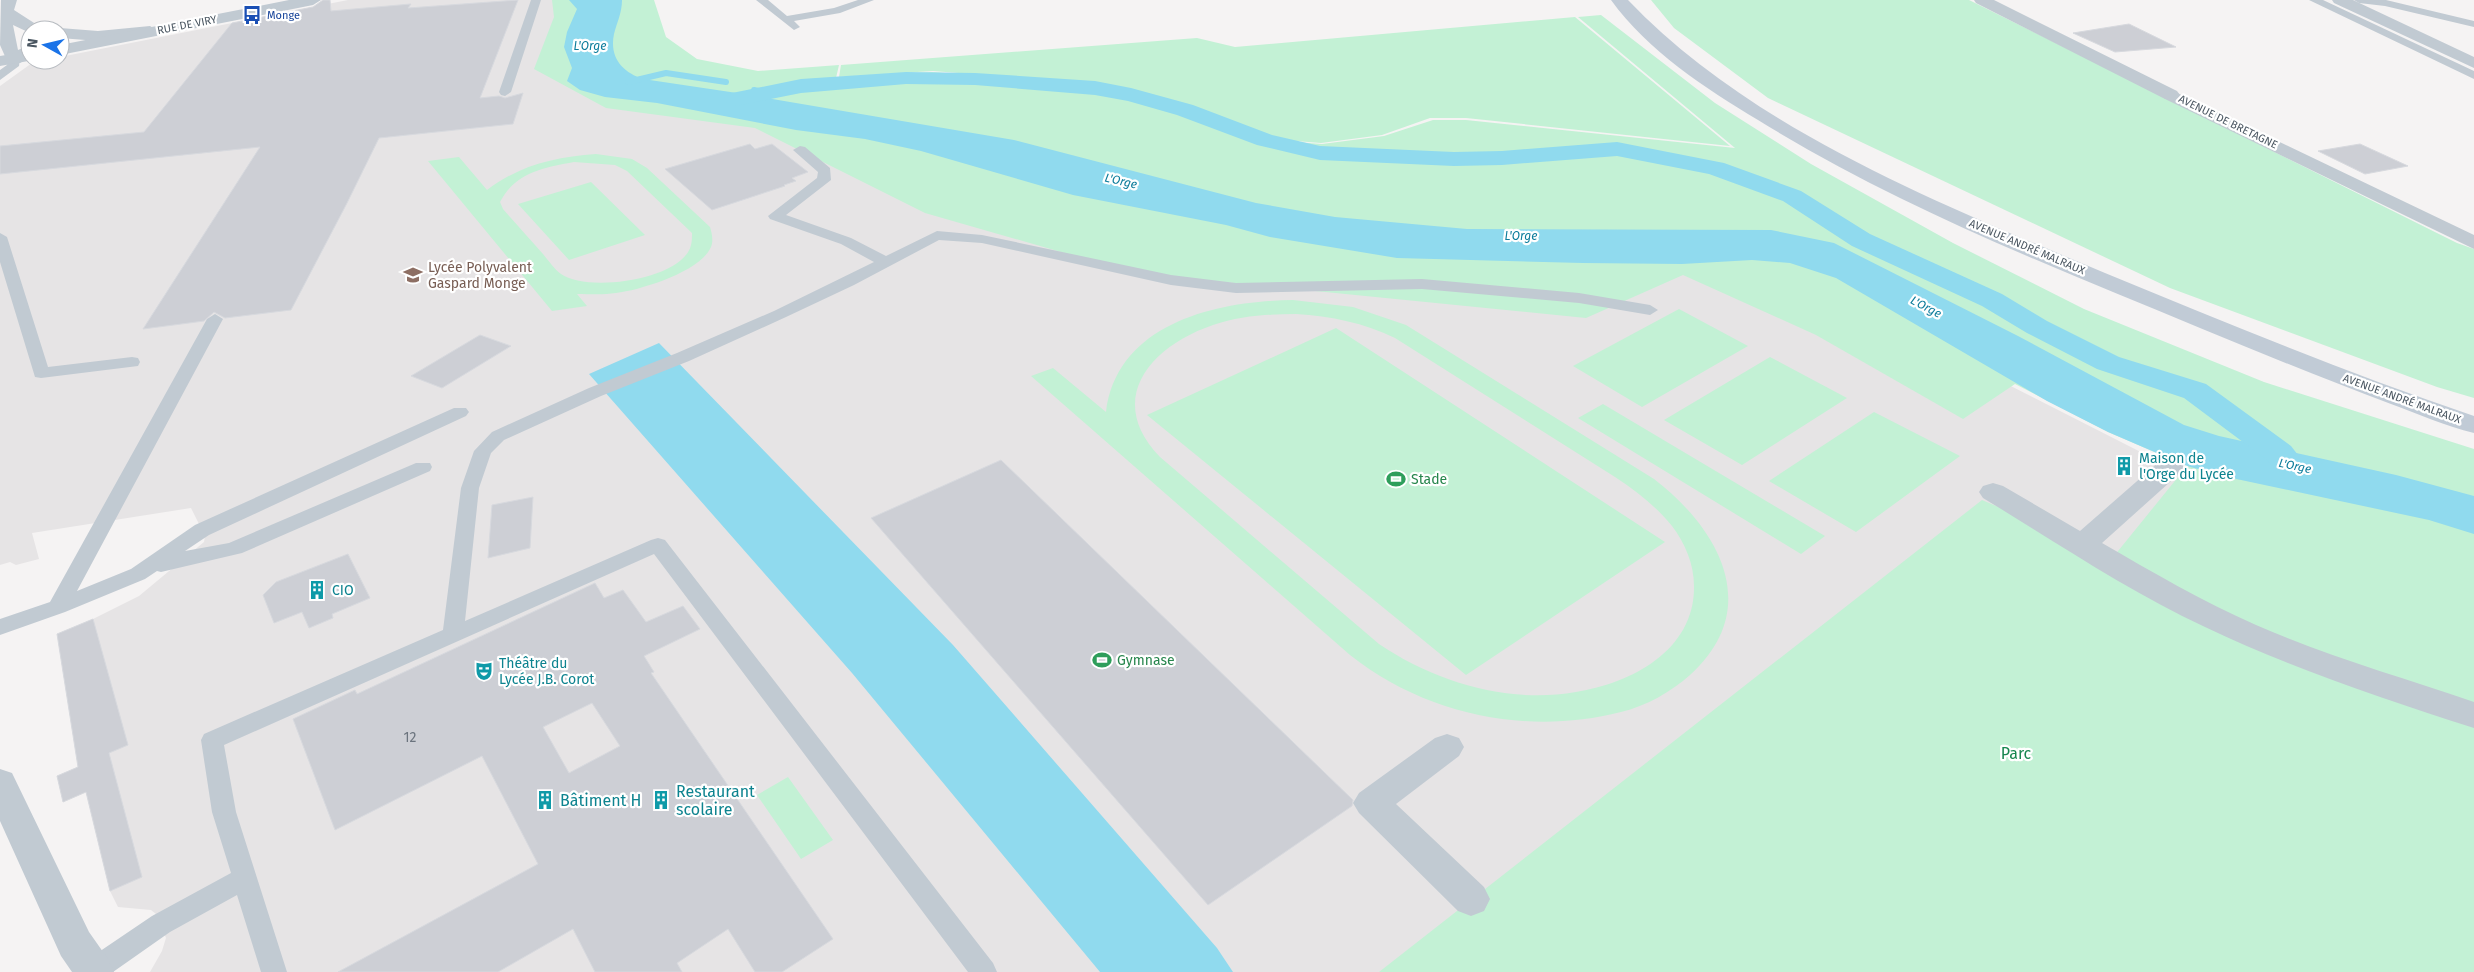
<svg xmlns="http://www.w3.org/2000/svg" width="2474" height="972" viewBox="0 0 2474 972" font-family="'Fira Sans',sans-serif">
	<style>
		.education { fill: #e6e4e5 }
		.green { fill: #c3f1d5; fill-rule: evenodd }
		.water { fill: #90daee }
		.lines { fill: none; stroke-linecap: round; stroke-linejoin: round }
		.stream { stroke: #90daee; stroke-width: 6 }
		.canal { fill: #90daee; fill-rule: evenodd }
		.building { fill: #cdcfd5; stroke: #d7d9de; fill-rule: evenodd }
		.service { fill: #c1cad2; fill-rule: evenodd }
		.pedestrian { fill: #c1cad2; fill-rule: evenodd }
		.minor { fill: #c1cad2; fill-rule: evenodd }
		.tertiary { fill: #c1cad2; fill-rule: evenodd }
		.secondary { fill: #c1cbd6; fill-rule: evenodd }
		.labels { text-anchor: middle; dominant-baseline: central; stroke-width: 4.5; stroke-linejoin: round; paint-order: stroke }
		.far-transit-label { font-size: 11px; fill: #164399; stroke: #fff; text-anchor: start }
		.far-street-label { font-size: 11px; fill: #4a5661; stroke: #fff }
		.far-water-label { font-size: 12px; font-style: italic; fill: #0c7c9b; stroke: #fff }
		.education-label { font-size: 14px; fill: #785e54; stroke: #fff; text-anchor: start }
		.culture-label { font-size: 14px; fill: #0d838f; stroke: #fff; text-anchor: start }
		.leisure-label { font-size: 14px; fill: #27864d; stroke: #fff; text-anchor: start }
		.near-number-label { font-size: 14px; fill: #6b747e }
		.near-park-label { font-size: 16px; fill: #17864f; stroke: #fff }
		.near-culture-label { font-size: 16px; fill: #0d838f; stroke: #fff; text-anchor: start }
	</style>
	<rect width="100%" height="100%" fill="#f5f3f3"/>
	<path class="education" d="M348,0H597L591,68L1757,265L1985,373L2182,473L2474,972H150L162,951L166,938L156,914L151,910L118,907L110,891L86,792L63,802L57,776L78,767L57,634L93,619L139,596L204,542L205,536L191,508L32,533L39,559L16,565L10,562L0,565V86L32,63L60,60V57Z"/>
	<path class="green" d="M552,0H654L666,37L697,59L758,71L839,65L836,78L932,72L1060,82L1133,94L1181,106L1269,140L1322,144L1384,136L1433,120H1466L1735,148L1578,17L1601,15L1715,103L1811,164L1953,243L2084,309L2264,382L2474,449V972H1379L1982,500L2114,556L2187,466L2108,432L2015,384L1963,419L1816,335L1683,275L1586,318L1134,273L925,213L755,128L606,108L534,69L554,17Z
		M1651,0H1969L2457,243L2474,249V398L2437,387L2170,288L1768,98L1674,28Z
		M1575,17L1730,146L1466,118H1430L1382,135L1321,143L1269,139L1183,105L1134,93L1061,81L933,71L839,77L841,65L1197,38L1235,47Z
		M596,154L632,159L647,168L710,227C712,234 714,242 710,249C698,272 641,290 616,293C603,295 591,294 577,294L587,306L552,311L428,161L459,157L487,190C520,165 555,157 596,154ZM574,162L615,165L627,171L692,233C692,237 692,241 691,245C683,280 587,293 561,274C554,269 549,261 543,254C530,239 516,224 503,209L500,202C516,172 543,168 574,162Z
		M591,182L645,235L569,260L518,204Z
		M1293,300L1353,307L1406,325L1654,479C1719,529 1764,608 1690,675C1671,692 1646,706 1621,712C1527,736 1426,715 1350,655L1031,376L1053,368L1106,412C1117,323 1217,301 1293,300ZM1296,314C1331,316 1364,323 1395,338L1615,477C1636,491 1656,506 1672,526C1685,543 1694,564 1694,586C1695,650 1632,683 1576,692C1508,704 1435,682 1379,644L1160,457C1104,399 1151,346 1213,325C1240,316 1268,314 1296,314Z
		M1679,309L1748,346L1642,407L1573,366Z
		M1336,328L1665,542L1466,675L1147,415Z
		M1770,357L1847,398L1742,465L1664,420Z
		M1603,404L1825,536L1801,554L1578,418Z
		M1874,412L1960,456L1856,532L1769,481Z
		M788,777L833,840L801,859L757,795Z"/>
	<path class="water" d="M569,0H622C622,13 617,22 614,34C609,58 623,72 643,79L737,93L1014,140L1256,203L1335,217L1467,229L1771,230L1834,243L2018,336L2184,425L2219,436L2396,475L2474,496V534L2429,520L2227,477L2187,466L2108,432L2047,401L1836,278L1790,263L1752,260L1682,264L1583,263L1397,258L1270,237L1226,225L1073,195L921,151L865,139L796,130L657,103L605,97L580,90L567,81L572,68L564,47L567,32L577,9Z
		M659,343L953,645L1217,948L1233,972H1100L852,673L589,374Z"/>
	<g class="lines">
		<path class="stream" d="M628,82L666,73L726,82
			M754,90L763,92"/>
		<path class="canal" d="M906,72L975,73L1095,81L1131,88L1193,105L1272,135L1320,146L1454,152L1502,151L1617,142L1724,163L1801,191L1870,234L2002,294L2047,321L2119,357L2206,384L2291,446L2305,464L2300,471C2284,475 2277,473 2267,460L2184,398L2097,369L2027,333L1982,306L1852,246L1783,201L1709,174L1617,156L1502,165L1454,166L1320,160L1257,145L1177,115L1128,101L1095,95L975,85L906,84L801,93L735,106L727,104L724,99L727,94L801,79Z"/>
	</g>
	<path class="building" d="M323,0H330L331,11L411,4L408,8L518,0L480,98L499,96L505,98L523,93L513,124L379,138L346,205L291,310L225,318L214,312L204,321L143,329L260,147L0,174V146L144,132L232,23L313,7Z
		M2129,24L2176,47L2115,52L2073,33Z
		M750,144L755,149L772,144L808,172L792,178L796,181L784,185L785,186L712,210L665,169Z
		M2360,144L2408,166L2365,174L2318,151Z
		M480,335L511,346L442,388L411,376Z
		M1001,460L1353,800L1352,806L1208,905L871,518Z
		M533,497L530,548L488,558L492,505Z
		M348,554L370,598L332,614L333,618L309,628L302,612L274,623L263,595L276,582Z
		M595,583L604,598L623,590L646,622L683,606L700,629L644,656L654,672L651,673L833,939L782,972H755L728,929L677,963L682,972H595L573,929L498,972H338L538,864L482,756L335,830L293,719L355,690L357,694ZM592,703L620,746L569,773L543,727Z
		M93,619L128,745L109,753L142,877L110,891L86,792L63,802L57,776L78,767L57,634Z"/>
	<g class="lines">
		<path class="service" d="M531,0H541L511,92L505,96L501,95L499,92Z
			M756,0H768L787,16L834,8L858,0H874L840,13L794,21L800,27L794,30Z
			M2309,0H2323L2474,71V79Z
			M2354,0H2386L2474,21V27L2385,6L2359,3Z
			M14,56L20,59L19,66L0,80V70L7,65L10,57Z
			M800,146L805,147L830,168L831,180L786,215L851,238L886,256L937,231L982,235L1171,275L1236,283L1422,279L1579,293L1650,305L1658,310L1650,315L1579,303L1422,289L1236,293L1171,285L982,243L939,240L854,285L786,317L689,361L601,396L504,440L491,453L479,488L465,621L651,540L658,538L665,540L993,963L997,972H968L654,554L224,745L236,812L287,972H261L237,895L170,932L113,972H80L84,962L152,916L231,873L212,812L201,740L204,734L443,630L461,488L474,451L492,432L589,388L677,353L774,311L874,262L841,244L770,219L768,216L817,178L818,172L793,150Z
			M0,233L7,237L48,367L132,357L138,358L140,362L138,366L41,378L35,377L0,262Z
			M215,314L223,319L77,591L131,569L195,525L454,408H466L469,412L466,416L209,535L185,551L229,543L416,463H430L432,467L430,471L242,553L161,572L157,571L145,579L65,612L0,635V619L50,602L207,319Z"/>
		<path class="pedestrian" d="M2171,90L2474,235V249L2165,99L2162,95L2165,91Z
			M2170,458L2180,461L2184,467L2180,473L2102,543C2152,572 2202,601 2256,625C2327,656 2401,677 2474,702V728C2383,699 2291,668 2205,627C2128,591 2056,542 1983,498L1979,492L1983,486L1993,483L2003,486L2080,531L2160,461Z
			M1447,734L1459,738L1464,747L1459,756L1396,804L1484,887L1490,899L1484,911L1471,916L1458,911L1359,813L1353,803L1359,793L1435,738Z"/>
		<path class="minor" d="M1,0H17L14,10L45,30H30V33L13,25L18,50L30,45V57L20,63H8L0,45Z
			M1974,0H1994L2177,91L2180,95L2177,99H2165L1976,3Z
			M2332,0H2353L2474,57V68L2334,3Z
			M150,26L158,31L156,34L98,41L60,38V30H54L60,28L98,31Z
			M0,769L12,773L89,932L108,959L114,972H72L61,956L0,821Z"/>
		<path class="tertiary" d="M289,0H321L313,5L60,55V45Z
			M30,51V60H34L0,66V56Z"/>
		<path class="secondary" d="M1611,0H1628C1752,130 1941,204 2105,273C2227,323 2349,374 2474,416V433C2446,426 2418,414 2391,404C2327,380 2263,354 2200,328C2050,266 1897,206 1758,120C1705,88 1648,51 1611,0Z"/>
	</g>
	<defs>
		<g id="bus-bare" transform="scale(1.5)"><path d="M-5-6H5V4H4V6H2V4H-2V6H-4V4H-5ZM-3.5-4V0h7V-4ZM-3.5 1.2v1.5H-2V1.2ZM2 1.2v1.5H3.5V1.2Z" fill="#1a4fb4" stroke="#fff" stroke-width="2.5" paint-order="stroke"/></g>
		<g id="school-bare" transform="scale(1.5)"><path d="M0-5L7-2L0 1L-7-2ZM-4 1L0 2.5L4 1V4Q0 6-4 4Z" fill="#8d6e63" stroke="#fff" stroke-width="2.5" paint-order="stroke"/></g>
		<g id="building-bare" transform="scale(1.5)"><path d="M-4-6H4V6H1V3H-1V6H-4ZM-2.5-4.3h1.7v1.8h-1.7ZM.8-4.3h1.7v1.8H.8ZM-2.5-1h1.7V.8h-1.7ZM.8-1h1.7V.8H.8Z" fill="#0f9aa8" stroke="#fff" stroke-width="2.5" paint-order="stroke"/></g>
		<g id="stadium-bare" transform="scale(1.5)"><path d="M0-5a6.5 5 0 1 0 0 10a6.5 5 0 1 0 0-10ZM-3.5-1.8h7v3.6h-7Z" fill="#2e9e5b" stroke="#fff" stroke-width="2.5" paint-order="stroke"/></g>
		<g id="theatre-bare" transform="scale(1.5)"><path d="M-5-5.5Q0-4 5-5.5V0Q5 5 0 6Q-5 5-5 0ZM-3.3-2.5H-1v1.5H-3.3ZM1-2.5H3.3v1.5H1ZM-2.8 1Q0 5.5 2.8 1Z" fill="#0f9aa8" stroke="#fff" stroke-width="2.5" paint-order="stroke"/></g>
	</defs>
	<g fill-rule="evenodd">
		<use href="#bus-bare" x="252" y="15"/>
		<use href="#school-bare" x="413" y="275"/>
		<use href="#building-bare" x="2124" y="466"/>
		<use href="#stadium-bare" x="1396" y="479"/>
		<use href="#building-bare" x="317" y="590"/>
		<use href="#stadium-bare" x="1102" y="660"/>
		<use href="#theatre-bare" x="484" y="671"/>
		<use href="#building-bare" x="545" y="800"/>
		<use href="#building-bare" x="661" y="800"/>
	</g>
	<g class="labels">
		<g class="far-transit-label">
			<text x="267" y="15">Monge</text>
		</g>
		<g class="far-street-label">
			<text transform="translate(187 25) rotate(-11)">RUE DE VIRY</text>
			<text transform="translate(2228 122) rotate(26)">AVENUE DE BRETAGNE</text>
			<text transform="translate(2027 247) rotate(23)">AVENUE ANDRÉ MALRAUX</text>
			<text transform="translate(2402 399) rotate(20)">AVENUE ANDRÉ MALRAUX</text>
		</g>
		<g class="far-water-label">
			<text x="590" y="46">L'Orge</text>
			<text transform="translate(1121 181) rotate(13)">L'Orge</text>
			<text x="1521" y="236">L'Orge</text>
			<text transform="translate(1926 307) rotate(28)">L'Orge</text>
			<text transform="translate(2295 466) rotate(12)">L'Orge</text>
		</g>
		<g class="education-label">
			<text x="428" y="267">Lycée Polyvalent<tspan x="428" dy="16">Gaspard Monge</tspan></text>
		</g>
		<g class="culture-label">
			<text x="2139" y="458">Maison de<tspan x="2139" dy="16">l'Orge du Lycée</tspan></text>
			<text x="332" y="590">CIO</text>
			<text x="499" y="663">Théâtre du<tspan x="499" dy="16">Lycée J.B. Corot</tspan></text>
		</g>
		<g class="leisure-label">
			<text x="1411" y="479">Stade</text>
			<text x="1117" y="660">Gymnase</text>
		</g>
		<g class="near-number-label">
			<text x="410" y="737">12</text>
		</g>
		<g class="near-park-label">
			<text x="2016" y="753">Parc</text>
		</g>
		<g class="near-culture-label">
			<text x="676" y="791">Restaurant<tspan x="676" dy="18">scolaire</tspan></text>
			<text x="560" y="800">Bâtiment H</text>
		</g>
	</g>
	<g transform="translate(45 45) rotate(278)"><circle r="24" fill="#ffffff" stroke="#b7bbc0"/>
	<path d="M0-4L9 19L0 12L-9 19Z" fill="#1a73e8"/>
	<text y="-8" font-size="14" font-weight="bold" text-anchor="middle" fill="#4a5661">N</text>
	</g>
</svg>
